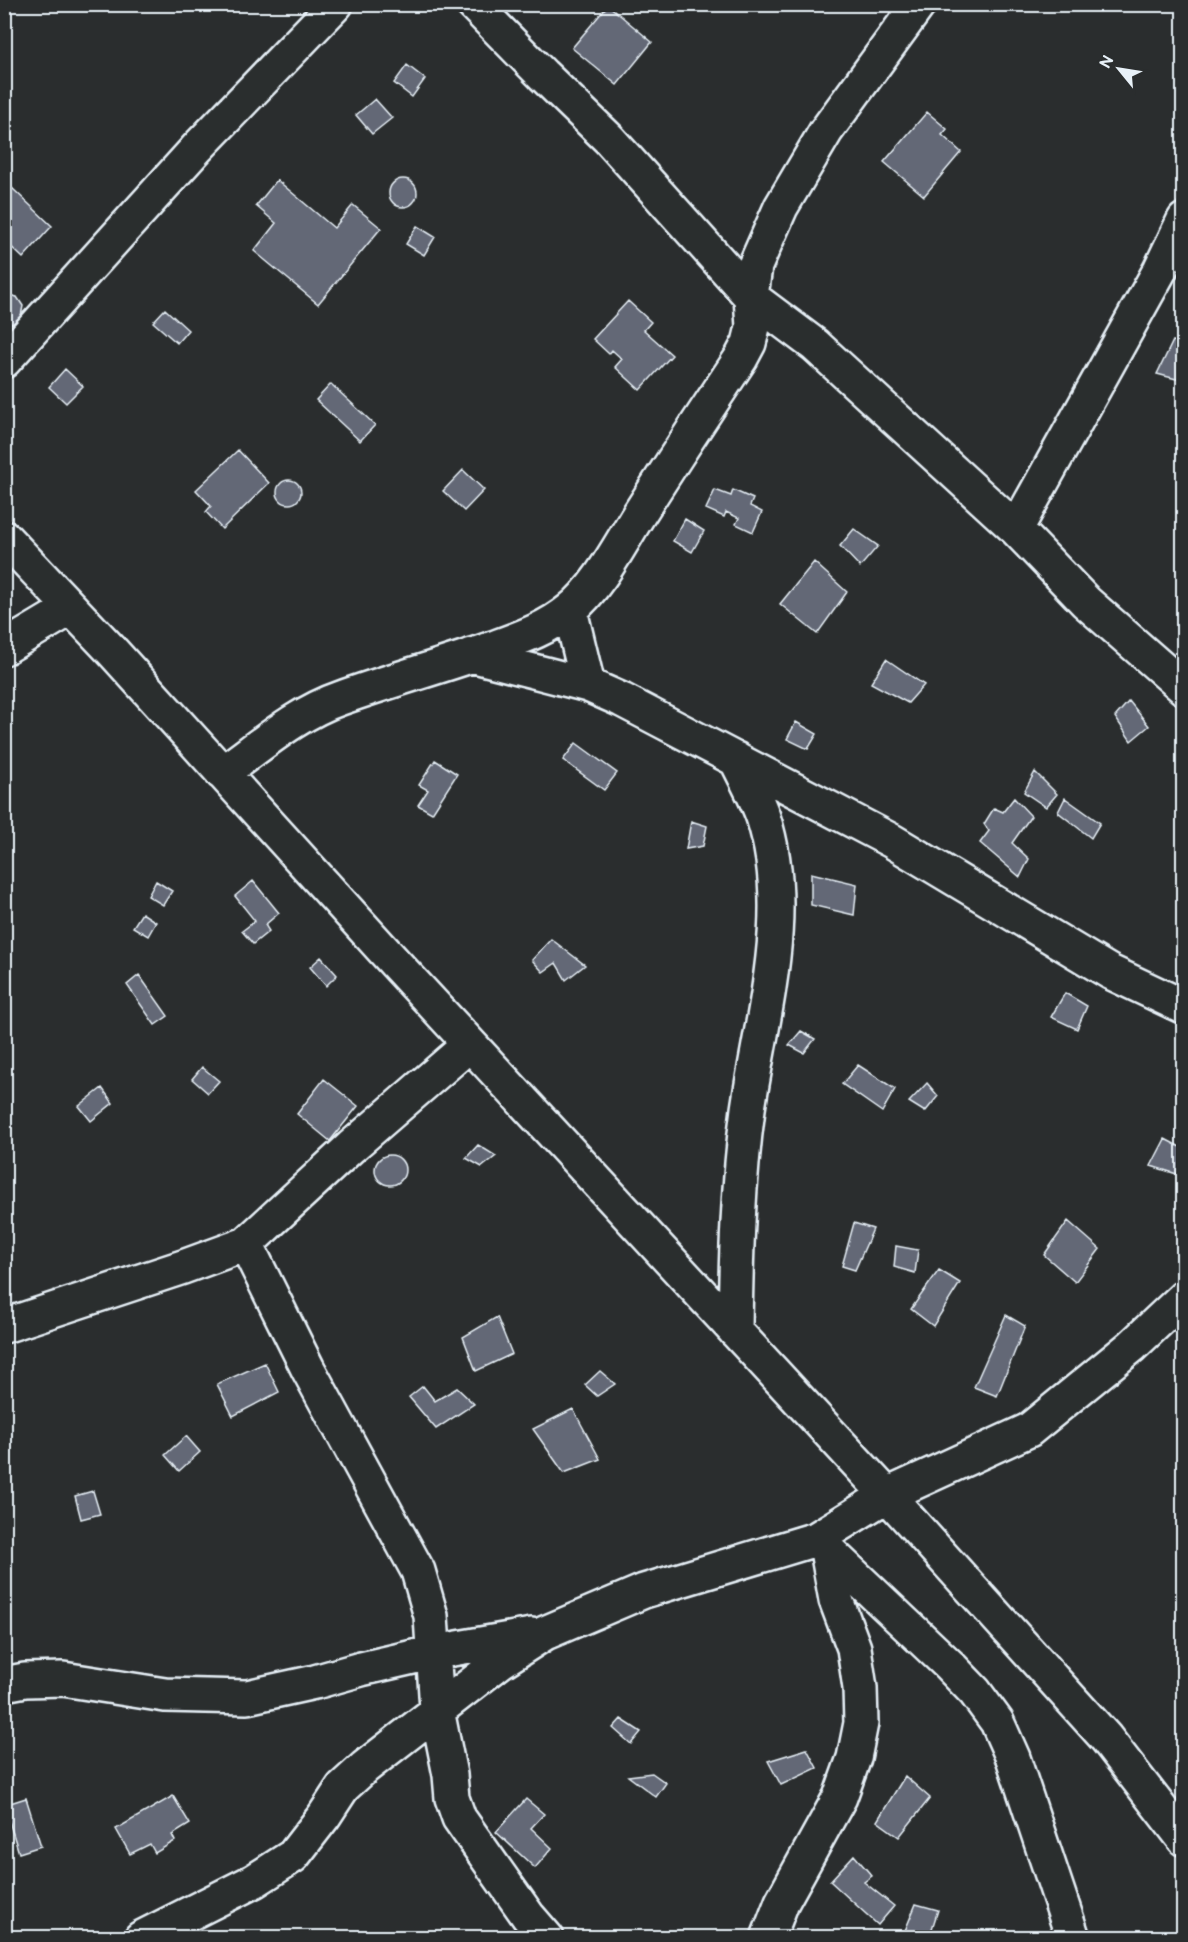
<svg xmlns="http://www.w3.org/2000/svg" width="1188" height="1942" viewBox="0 0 1188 1942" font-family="'Balsamiq Sans',sans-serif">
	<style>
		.building { fill: #636776; stroke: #e8f1f8; stroke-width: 1.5 }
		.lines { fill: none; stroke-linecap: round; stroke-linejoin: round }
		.minor-casing { stroke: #e8f1f8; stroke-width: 38 }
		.minor { stroke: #2a2d2e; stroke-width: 33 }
	</style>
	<rect width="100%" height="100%" fill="#2a2d2e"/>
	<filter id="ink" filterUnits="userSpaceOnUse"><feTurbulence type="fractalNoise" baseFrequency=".0167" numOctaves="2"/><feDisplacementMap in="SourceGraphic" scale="12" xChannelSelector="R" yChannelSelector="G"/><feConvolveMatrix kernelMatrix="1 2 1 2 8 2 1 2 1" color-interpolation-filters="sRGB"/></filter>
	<g filter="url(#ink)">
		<path class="building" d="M608,5L652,42L617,85L572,48Z
			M407,65L425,79L412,97L394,83Z
			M375,99L392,118L372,134L356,115Z
			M927,112L947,129L942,135L961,152L924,196L884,162Z
			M389 193a14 14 0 1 1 28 0a14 14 0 1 1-28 0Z
			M277,180L334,228L353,205L381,228L318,304L254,251L276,223L256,206Z
			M12,188L52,226L23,258L4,240V197Z
			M417,226L435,237L424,255L406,244Z
			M4,294L17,297L23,306L21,316L13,323L9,324H4Z
			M628,301L651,322L644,330L672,355L640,390L615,367L622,359L612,350L609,354L593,339Z
			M165,309L188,330L177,343L153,322Z
			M1173,341L1184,344V381L1157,374Z
			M65,369L83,386L66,403L49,387Z
			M331,384L375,425L360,441L316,400Z
			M238,450L269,483L222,529L206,512L211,506L196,490Z
			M463,470L484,490L464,511L443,491Z
			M277 492a12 12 0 1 1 24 0a12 12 0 1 1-24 0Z
			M715,490L731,496L733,490L753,499L750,506L762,512L753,532L736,524L739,518L726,512L724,517L706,509Z
			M685,519L704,531L692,552L673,541Z
			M854,529L878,546L860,567L840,546Z
			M814,562L847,592L817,634L780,604Z
			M886,659L924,685L908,703L871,683Z
			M1129,701L1149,726L1131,741L1115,717Z
			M796,722L817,734L808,749L787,739Z
			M576,743L617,773L604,790L563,760Z
			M435,760L457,774L432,813L418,805L428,790L419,785Z
			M1035,772L1057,794L1046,807L1024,792Z
			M1014,798L1031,816L1012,843L1029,859L1020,877L980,843L989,831L984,824L994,808L1003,812Z
			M1065,798L1100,823L1091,838L1058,812Z
			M691,821L707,826L703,846L686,849Z
			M811,873L857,884L854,915L811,905Z
			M156,881L172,891L163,905L148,896Z
			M253,881L279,913L265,925L269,931L253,944L242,931L255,921L235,896Z
			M142,913L156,922L148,936L133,927Z
			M551,939L585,965L566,980L556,963L543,972L532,960Z
			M321,957L337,975L326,986L310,967Z
			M139,975L168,1016L155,1025L127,985Z
			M1065,993L1087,1006L1077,1029L1051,1017Z
			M801,1031L815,1039L804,1053L789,1045Z
			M858,1065L895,1089L882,1112L842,1084Z
			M202,1067L219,1081L208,1093L192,1079Z
			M324,1079L358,1106L330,1141L297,1114Z
			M927,1083L938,1096L925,1112L909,1102Z
			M102,1088L113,1103L91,1121L79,1106Z
			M1165,1139L1184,1149V1162L1177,1174L1151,1166Z
			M478,1145L496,1156L482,1167L466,1158Z
			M375 1170a15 15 0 1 1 30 0a15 15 0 1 1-30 0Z
			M1068,1221L1100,1249L1075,1282L1044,1255Z
			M854,1223L873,1229L855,1270L842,1266Z
			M896,1246L918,1250L915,1273L894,1267Z
			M939,1270L960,1283L933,1326L911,1309Z
			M1006,1315L1025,1326L997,1396L974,1387Z
			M497,1317L512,1354L476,1371L463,1337Z
			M265,1363L279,1392L233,1416L217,1384Z
			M600,1371L615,1384L597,1396L585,1385Z
			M423,1386L435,1401L457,1388L474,1404L436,1429L409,1397Z
			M573,1409L600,1459L564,1473L533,1429Z
			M186,1436L200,1452L179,1471L165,1455Z
			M93,1491L100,1514L81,1519L75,1496Z
			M621,1719L641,1732L631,1744L613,1728Z
			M807,1749L817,1768L781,1785L768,1761Z
			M652,1773L666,1783L656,1797L628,1776Z
			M905,1776L930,1798L899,1837L877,1821Z
			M173,1796L190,1824L172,1835L175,1841L155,1853L150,1844L130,1854L116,1829Z
			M26,1798L41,1846L19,1853L4,1805Z
			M526,1799L544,1814L531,1828L552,1848L535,1868L496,1832Z
			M854,1855L872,1876L864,1882L894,1906L878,1925L830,1881Z
			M916,1904L938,1910L929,1938H902Z"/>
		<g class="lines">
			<g class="minor-casing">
				<path id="minor" d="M473,4L543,75L609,139L751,297L815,345L1016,529L1086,602L1184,688
					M4,361L198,147L336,4
					M1016,529L1160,270L1184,220
					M4,537L113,652L396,964L887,1495L1106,1738L1184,1839
					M570,610L588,685
					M4,648L71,608
					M471,655L588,685L622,700L892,841L1110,972L1184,1007
					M222,773C260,746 297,713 341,698C391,680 443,666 493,648C520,638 547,629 570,610C599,587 621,542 641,511C674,459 707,409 741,358L749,343L753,327L751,297L755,266L781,207L826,131L919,4
					M246,1244L308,1369L418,1571L431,1616L437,1710L450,1775L452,1798L459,1818L528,1916L547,1938
					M4,1326L183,1267L246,1244L351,1147L470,1044
					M735,1331C736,1256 738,1183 748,1109C762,1014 794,911 763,817C756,797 745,778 736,759
					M816,1539L949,1665L975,1692L997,1722L1013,1758L1073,1938
					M4,1684L25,1680L63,1679L165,1695L247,1697L315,1682L361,1669L435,1652L532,1635
					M141,1938L254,1881L293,1856L324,1816L343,1787L365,1767L500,1662L545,1633L644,1591L816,1539L887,1495L1029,1430L1132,1346L1184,1297
					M768,1938L782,1902L840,1797L854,1758L861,1723L860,1688L854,1648L836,1600L827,1550"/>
			</g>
			<use href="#minor" class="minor"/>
		</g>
	</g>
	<rect width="1188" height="1942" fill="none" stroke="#2a2d2e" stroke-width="24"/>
	<rect x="12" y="12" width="1164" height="1918" fill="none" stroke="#e8f1f8" stroke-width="2" filter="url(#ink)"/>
	<g transform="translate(1119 69) rotate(300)" stroke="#2a2d2e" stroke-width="4.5" paint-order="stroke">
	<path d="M0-4.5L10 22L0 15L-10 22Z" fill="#e8f1f8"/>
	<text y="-9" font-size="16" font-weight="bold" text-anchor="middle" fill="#e8f1f8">N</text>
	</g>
</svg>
